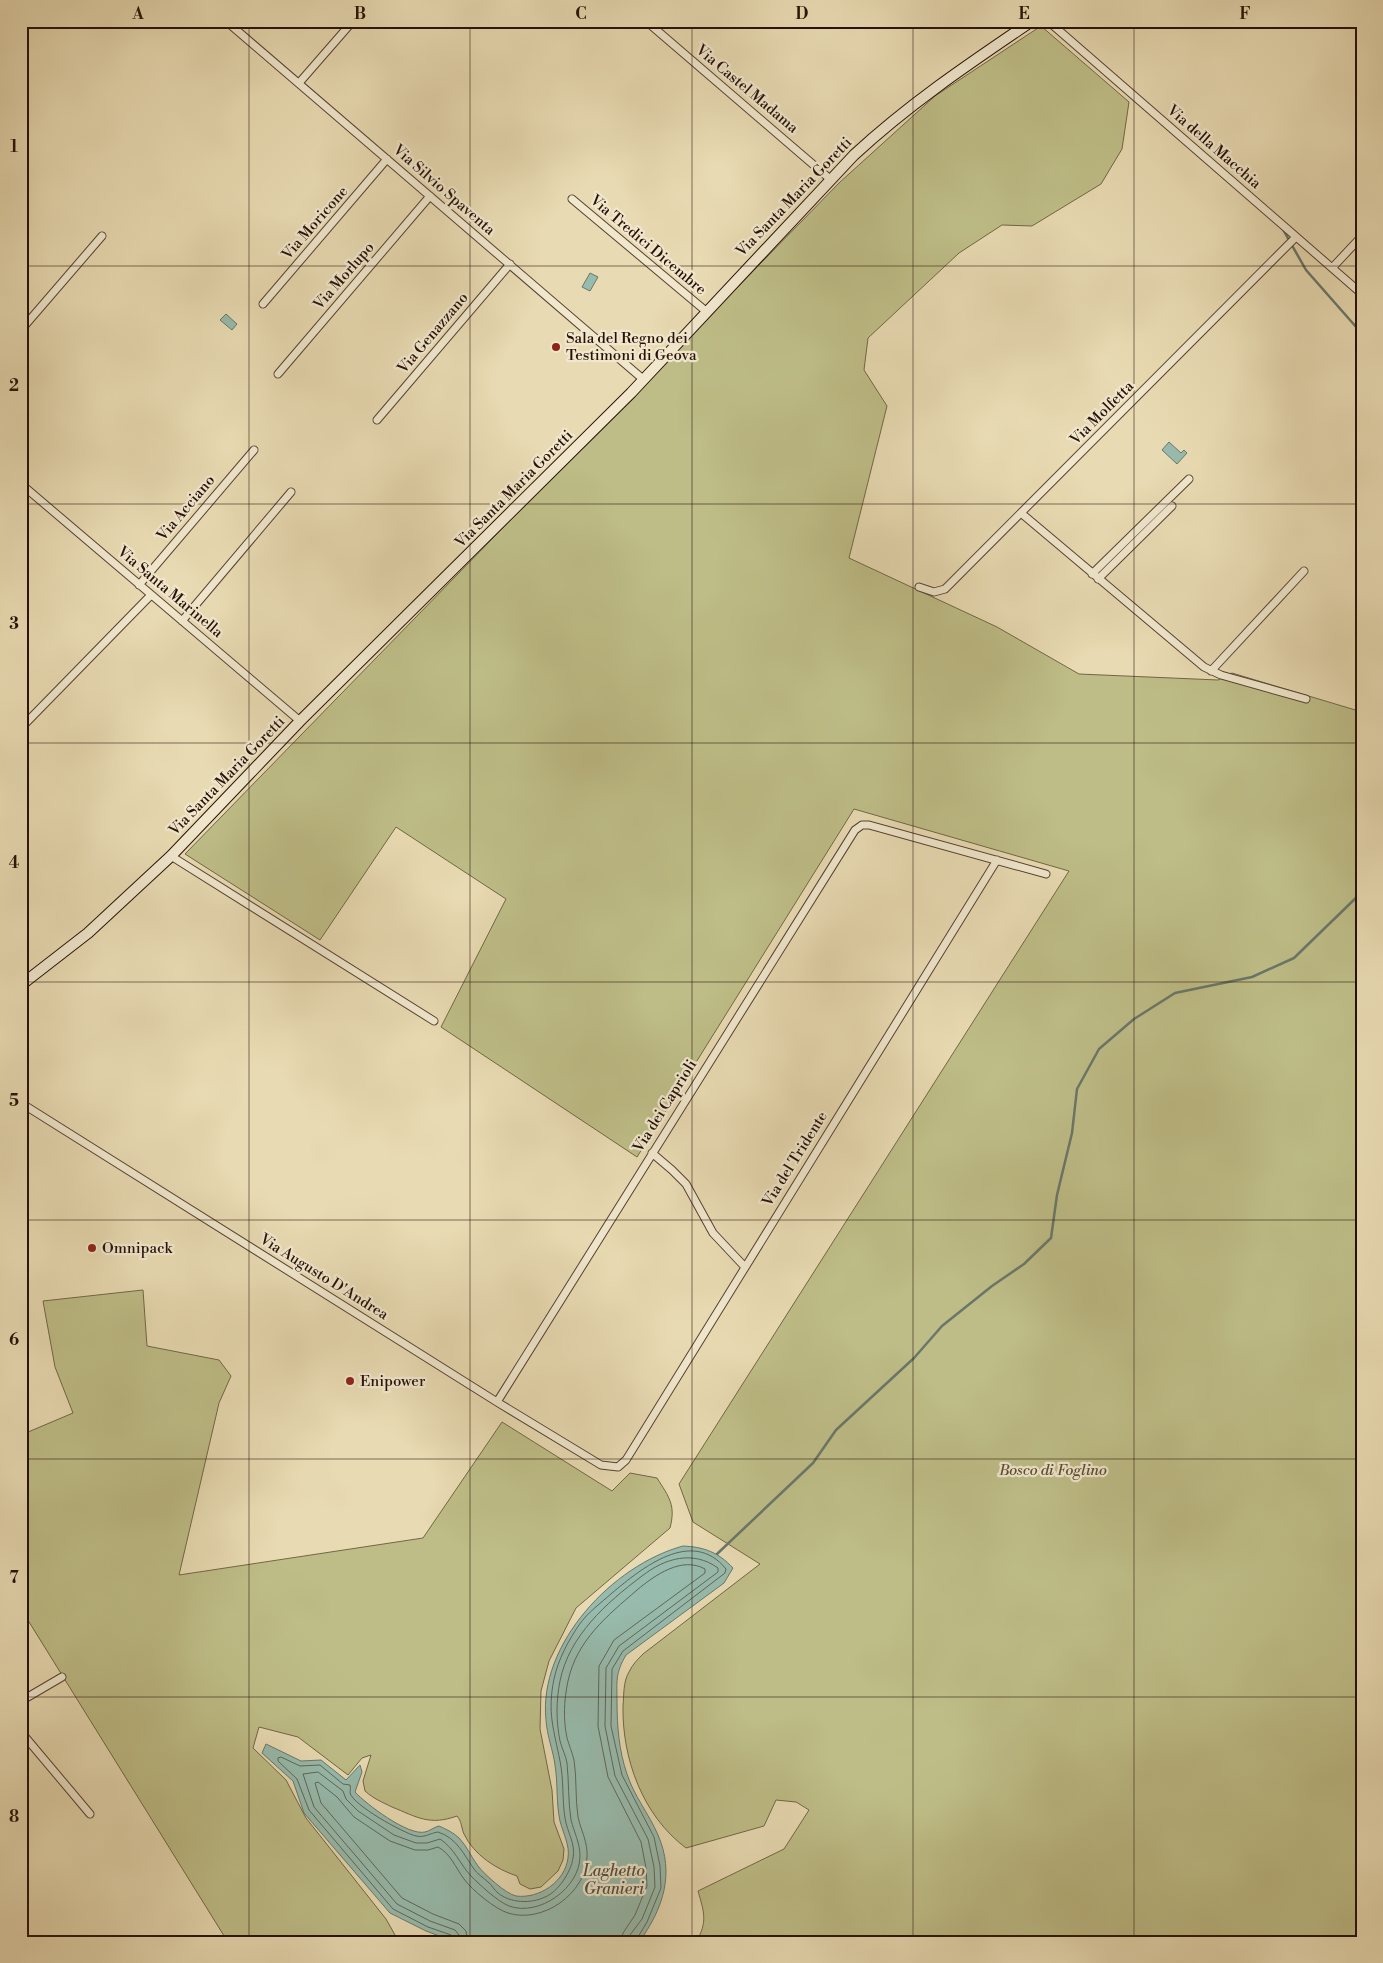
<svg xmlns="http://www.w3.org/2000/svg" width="1383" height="1963" viewBox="0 0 1383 1963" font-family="'Libre Bodoni',serif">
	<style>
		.green { fill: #bebd87; stroke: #726646 }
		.water { fill: #97bbad; stroke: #6a776a }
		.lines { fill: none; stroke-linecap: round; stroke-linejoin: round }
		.shore { stroke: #5f665a; stroke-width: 1 }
		.stream { stroke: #6a776a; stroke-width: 2.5 }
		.street-casing { stroke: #574231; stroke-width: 9 }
		.secondary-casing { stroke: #271006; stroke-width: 12 }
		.street { stroke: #f0e7cd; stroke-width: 7 }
		.secondary { stroke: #f0e7cd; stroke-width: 10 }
		.grid { fill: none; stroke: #271006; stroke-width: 1; stroke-opacity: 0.55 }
		.poi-dot { fill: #8f2418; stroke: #f0e7cd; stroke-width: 2 }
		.labels { text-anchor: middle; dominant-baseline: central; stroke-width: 4.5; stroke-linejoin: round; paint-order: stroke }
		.street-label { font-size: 15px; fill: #271006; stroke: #f0e7cd }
		.poi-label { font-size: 15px; fill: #271006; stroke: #f0e7cd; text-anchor: start }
		.park-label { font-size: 15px; font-style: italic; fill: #5c4d33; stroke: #f0e7cd }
		.water-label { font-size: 16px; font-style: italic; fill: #4e4c40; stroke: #f0e7cd }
		.neatline { fill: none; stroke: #271006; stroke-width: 2 }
		.grid-label { font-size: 16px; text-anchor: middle; font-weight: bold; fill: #271006 }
	</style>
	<rect width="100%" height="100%" fill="#e8dab2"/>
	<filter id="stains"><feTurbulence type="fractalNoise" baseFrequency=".004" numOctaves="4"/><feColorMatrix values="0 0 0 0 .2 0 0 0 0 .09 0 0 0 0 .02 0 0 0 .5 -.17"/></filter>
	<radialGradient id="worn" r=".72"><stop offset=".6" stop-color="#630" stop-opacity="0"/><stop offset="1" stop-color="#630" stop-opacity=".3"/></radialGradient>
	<path class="green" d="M1041,26L1129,102L1122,149L1101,184L1032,226L1002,225L959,253L868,338L864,370L887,406L849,558L997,627L1079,674L1218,680L1232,673L1362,712V1942H696C708,1922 704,1912 698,1891L784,1849L809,1810L796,1802L776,1800L764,1826L686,1848C643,1816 622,1759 623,1706C624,1695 623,1682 629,1672C632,1665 638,1659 643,1654L760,1564L693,1522L679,1484L1069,871L854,809L637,1157L441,1027L506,899L396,827L320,940L185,854L839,183L935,96Z
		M143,1290L147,1346L219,1360L231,1376L219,1403L179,1575L423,1538L502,1422L612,1491L630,1473L657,1478C669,1497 676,1505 670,1528L576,1608L549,1661L541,1691L540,1729L552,1790L554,1822L564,1849L563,1860L558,1871L541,1887L530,1889L520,1884L517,1876C496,1869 474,1855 464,1834C461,1827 462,1822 457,1816C429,1826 417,1817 392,1807C382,1802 374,1799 365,1791L363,1781L371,1755L362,1758L348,1775L298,1737L259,1727L253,1748L286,1780L306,1818L386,1919L399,1942H229L226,1939L21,1609V1435L73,1413L55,1367L43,1301Z"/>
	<path class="water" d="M590,273L598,277L590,291L582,287Z
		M226,314L237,324L232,330L220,320Z
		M1169,442L1181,453L1184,450L1187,453L1177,464L1162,450Z
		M683,1546C704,1547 718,1552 733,1568L724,1583L626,1655C615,1674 617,1681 617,1702C617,1726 619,1751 627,1774C634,1796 649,1814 658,1835C675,1874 663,1909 639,1942H455L426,1931L390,1913L304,1813L293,1781L262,1753L266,1744L301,1761L321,1760L346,1780L360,1765L362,1772L355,1792C366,1804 408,1836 425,1832C430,1831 434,1827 439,1826C446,1829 454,1833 459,1838C467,1846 471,1857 478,1866C484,1874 506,1894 516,1896C539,1899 565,1882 568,1858C570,1845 563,1833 560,1821C556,1803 558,1783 555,1765C553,1750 547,1736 546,1720C538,1644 613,1565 683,1546Z"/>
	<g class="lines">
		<path class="shore" d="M454,1942L451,1935L428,1927L393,1909L309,1810L297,1779L278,1761V1758L281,1757L300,1766L320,1765L343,1784L350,1785C351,1788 350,1791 350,1793C353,1805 403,1833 416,1836C425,1838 430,1833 438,1832C457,1838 464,1855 474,1869C477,1874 483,1877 488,1882C492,1885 494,1890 498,1893C510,1903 531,1904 545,1897C558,1892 571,1872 573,1858C576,1844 567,1832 565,1818C562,1800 564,1780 560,1761C554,1730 547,1713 554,1679C558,1660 568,1641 579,1625C588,1612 601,1603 612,1593C642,1568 692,1527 726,1569L725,1573L623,1651L612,1669L611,1726L622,1775L654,1837L660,1866L661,1888L647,1922L635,1942
			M460,1942L459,1935L455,1930L430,1921L397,1904L314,1807L303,1774L318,1772L343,1791L346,1799L358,1811L394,1835L416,1843H427L440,1839C455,1849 459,1863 471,1876C480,1885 497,1901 509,1906C539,1917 580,1888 580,1856C580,1843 574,1832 571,1820C568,1801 569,1782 567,1763C566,1756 562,1749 560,1741C556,1721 556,1701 560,1681C569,1636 606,1603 642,1576C665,1558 693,1550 718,1568V1572L619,1646L606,1668L605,1726L615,1776L648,1839L654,1867L655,1887L642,1919L630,1935L629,1942
			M468,1942L466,1931L459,1924L433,1914L402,1898L321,1803L315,1783L318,1782L337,1797L354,1817L390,1841L415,1850H428L438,1847C451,1854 455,1867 464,1879C472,1890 495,1909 508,1913C542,1924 586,1894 587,1857C588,1842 581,1831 578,1817C575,1798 577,1778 574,1760C572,1752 569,1745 567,1738C563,1719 564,1700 568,1681C577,1640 607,1616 637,1590C655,1575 682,1556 705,1569V1573L614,1640L599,1666L598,1726L608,1777L641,1842L646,1868L647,1886L635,1915L623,1933L621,1942"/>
		<path class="stream" d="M1281,226L1306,270L1357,328L1362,337
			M717,1554L813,1463L836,1430L914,1358L942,1326L992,1286L1024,1264L1051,1238L1057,1195L1072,1133L1077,1089L1099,1049L1134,1019L1175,993L1252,977L1294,958L1362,892"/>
		<g class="street-casing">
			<path id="street" d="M226,21L644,380
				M646,21L830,179
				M1048,21L1362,294
				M299,83L353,21
				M572,199L707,312
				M1332,268L1362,236
				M263,304L387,159
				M21,330L102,236
				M278,374L430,196
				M377,420L510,264
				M21,484L300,721
				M1021,513L1204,667L1221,675L1306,699
				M1092,574L1189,479
				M1098,579L1172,506
				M139,585L254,450
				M919,587L934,592L945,589L1296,237
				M182,621L291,492
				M1211,671L1304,571
				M21,728L151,595
				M171,856L434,1021
				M21,1103L497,1402L601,1465L618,1467L626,1460L997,860
				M652,1153L672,1170L686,1184L713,1233L744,1266
				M497,1402L855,830L862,825H869L1046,874
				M21,1701L62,1677
				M21,1732L90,1814"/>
		</g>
		<g class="secondary-casing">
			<path id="secondary" d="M21,985L88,933L171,856L300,721L631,393L854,155C909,104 970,63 1032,21"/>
		</g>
		<use href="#street" class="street"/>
		<use href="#secondary" class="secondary"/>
	</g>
	<path class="grid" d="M249,21V1942M470,21V1942M692,21V1942M913,21V1942M1134,21V1942M21,266H1362M21,504H1362M21,743H1362M21,982H1362M21,1220H1362M21,1459H1362M21,1697H1362"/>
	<g class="poi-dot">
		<circle cx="556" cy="347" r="5"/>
		<circle cx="92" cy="1248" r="5"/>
		<circle cx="350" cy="1381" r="5"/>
	</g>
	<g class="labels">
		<g class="street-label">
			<text transform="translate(747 89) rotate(40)">Via Castel Madama</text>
			<text transform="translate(1214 147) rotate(41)">Via della Macchia</text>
			<text transform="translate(444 190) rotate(41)">Via Silvio Spaventa</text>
			<text transform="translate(794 197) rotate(-46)">Via Santa Maria Goretti</text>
			<text transform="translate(315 223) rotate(-49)">Via Moricone</text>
			<text transform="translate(648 245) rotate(40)">Via Tredici Dicembre</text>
			<text transform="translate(344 276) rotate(-49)">Via Morlupo</text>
			<text transform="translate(433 333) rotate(-50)">Via Genazzano</text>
			<text transform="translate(1102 413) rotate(-45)">Via Molfetta</text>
			<text transform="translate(514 489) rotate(-45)">Via Santa Maria Goretti</text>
			<text transform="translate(186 508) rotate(-50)">Via Acciano</text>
			<text transform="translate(170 592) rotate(40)">Via Santa Marinella</text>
			<text transform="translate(227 776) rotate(-46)">Via Santa Maria Goretti</text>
			<text transform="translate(665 1106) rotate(-58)">Via dei Caprioli</text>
			<text transform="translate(795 1159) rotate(-58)">Via del Tridente</text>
			<text transform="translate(324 1277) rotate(32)">Via Augusto D'Andrea</text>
		</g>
		<g class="poi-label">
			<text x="566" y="338">Sala del Regno dei<tspan x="566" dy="17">Testimoni di Geova</tspan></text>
			<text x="102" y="1248">Omnipack</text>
			<text x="360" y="1381">Enipower</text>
		</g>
		<g class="park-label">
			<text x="1053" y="1470">Bosco di Foglino</text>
		</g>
		<g class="water-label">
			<text x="614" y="1871">Laghetto<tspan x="614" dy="18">Granieri</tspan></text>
		</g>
	</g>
	<rect width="1383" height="1963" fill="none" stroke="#e8dab2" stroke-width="55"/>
	<rect x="28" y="28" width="1328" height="1908" class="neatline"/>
	<g class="grid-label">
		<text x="138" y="19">A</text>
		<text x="360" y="19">B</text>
		<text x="581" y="19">C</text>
		<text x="802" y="19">D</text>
		<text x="1024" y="19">E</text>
		<text x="1245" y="19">F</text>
		<text x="14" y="152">1</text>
		<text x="14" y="391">2</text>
		<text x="14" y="629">3</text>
		<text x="14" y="868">4</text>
		<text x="14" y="1106">5</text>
		<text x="14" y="1345">6</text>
		<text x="14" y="1583">7</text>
		<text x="14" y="1822">8</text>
	</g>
	<rect width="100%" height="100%" filter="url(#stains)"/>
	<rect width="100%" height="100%" fill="url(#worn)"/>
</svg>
